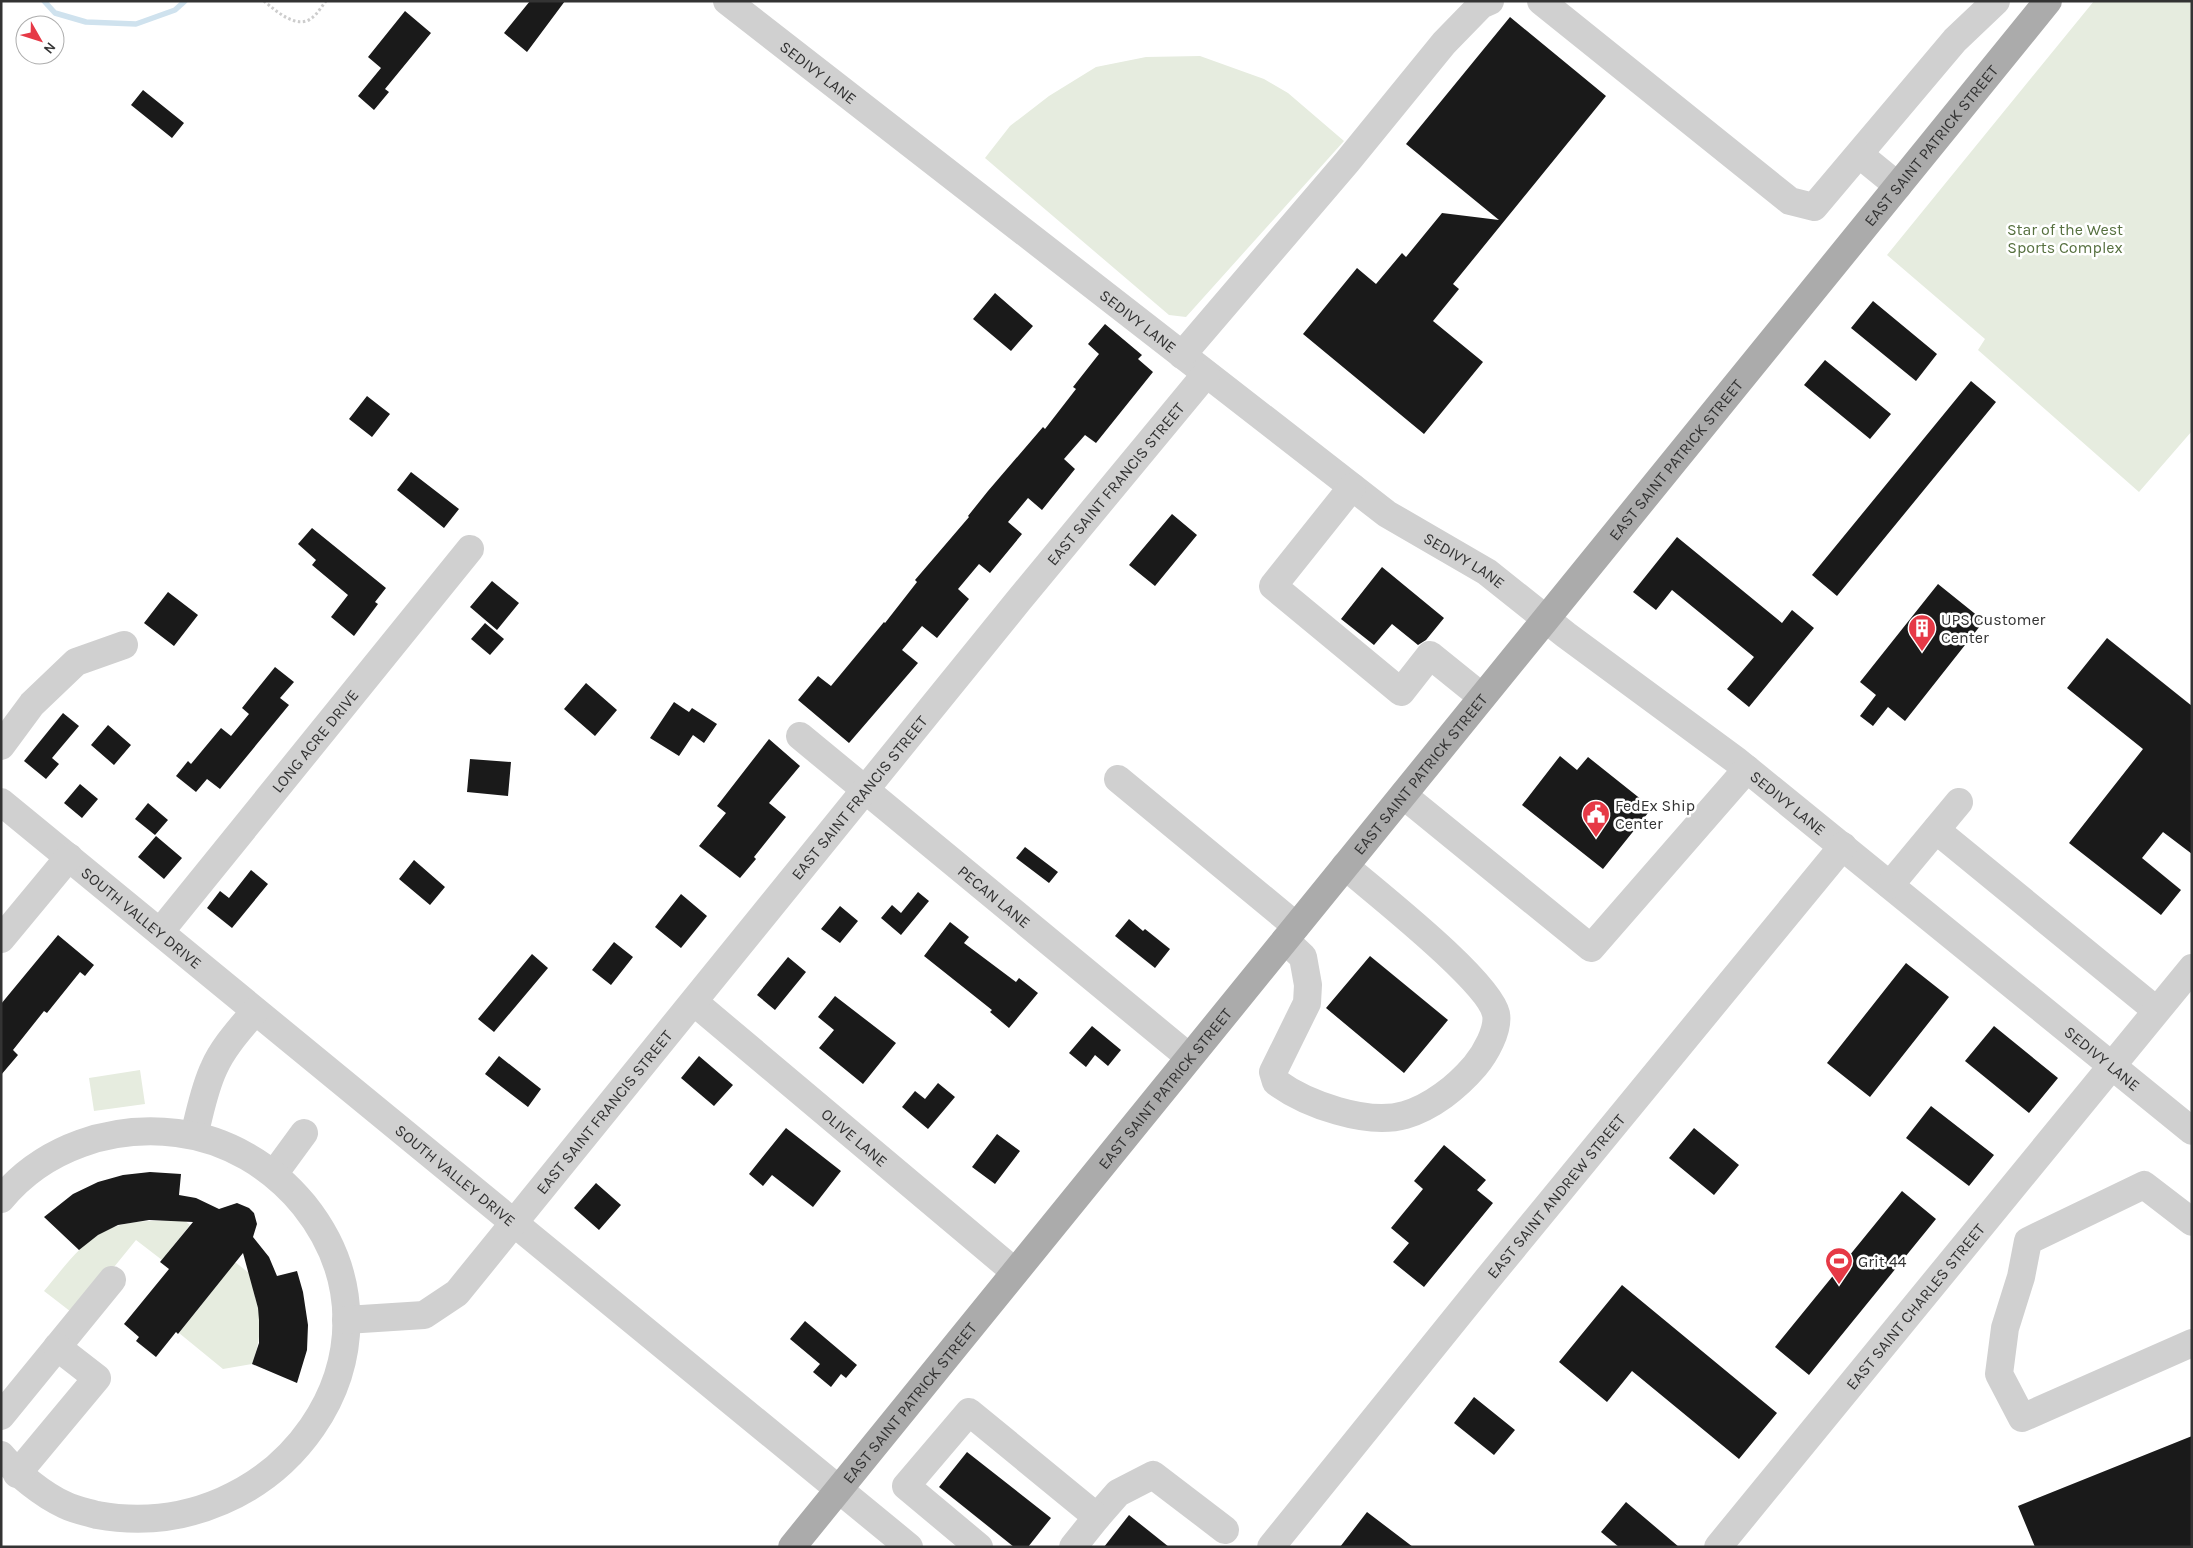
<svg xmlns="http://www.w3.org/2000/svg" width="2193" height="1548" viewBox="0 0 2193 1548" font-family="Karla,sans-serif">
	<style>
		.green { fill: #e6ecdf }
		.lines { fill: none; stroke-linecap: round; stroke-linejoin: round }
		.stream { stroke: #cfe2ee; stroke-width: 5.5 }
		.building { fill: #1a1a1a }
		.path { stroke: #cdcdcd; stroke-width: 3; stroke-dasharray: 2.5 2.5; stroke-linecap: butt }
		.minor { stroke: #d0d0d0; stroke-width: 28 }
		.major { stroke: #ababab; stroke-width: 28 }
		.labels { text-anchor: middle; dominant-baseline: central; stroke-width: 5; stroke-linejoin: round; paint-order: stroke }
		.street-label { font-size: 16px; fill: #333; stroke: #fff }
		.park-label { font-size: 16px; fill: #56703f; stroke: #fff }
		.poi-label { font-size: 16px; fill: #333; stroke: #fff; text-anchor: start }
	</style>
	<rect width="100%" height="100%" fill="#fff"/>
	<path class="green" d="M2094,1H2192V431L2139,492L1978,350L1985,339L1887,255Z
		M1200,56L1264,79L1288,93L1344,141L1186,317L1169,315L985,158L1010,126L1049,96L1096,67L1146,57Z
		M140,1070L145,1104L94,1111L89,1078Z
		M178,1215L190,1225L162,1260L136,1240L75,1315L44,1291C86,1240 100,1218 171,1221Z
		M235,1262L254,1277C250,1288 256,1297 258,1308C262,1326 259,1346 252,1364L223,1369L179,1333Z"/>
	<g class="lines">
		<path class="stream" d="M44,1L55,13L86,22L136,24L175,10L185,1"/>
	</g>
	<path class="building" d="M530,1H565L527,52L504,33Z
		M405,11L431,33L385,89L389,92L374,110L358,96L381,68L368,57Z
		M1510,17L1606,96L1453,284L1459,289L1433,321L1483,362L1424,434L1303,334L1357,268L1376,284L1402,253L1406,257L1442,213L1499,220L1406,144Z
		M143,90L184,123L172,138L131,105Z
		M995,293L1033,326L1011,351L973,319Z
		M1873,301L1937,354L1916,381L1851,328Z
		M1105,324L1142,355L1138,359L1153,372L1096,443L1085,435L1064,459L1075,469L1042,510L1028,498L1008,522L1022,534L990,573L979,564L958,589L969,599L937,638L922,626L902,650L918,663L849,743L798,700L818,676L831,686L884,622L885,623L917,582L915,580L969,517L968,516L988,491L1043,427L1045,429L1076,389L1073,387L1099,354L1088,344Z
		M1825,360L1891,414L1870,439L1804,385Z
		M1971,381L1996,402L1837,596L1812,575Z
		M367,396L390,414L372,437L349,419Z
		M411,472L459,509L444,528L397,490Z
		M1172,514L1197,535L1155,586L1129,565Z
		M312,528L386,588L375,602L378,604L354,636L331,617L348,595L312,565L316,560L298,544Z
		M1677,537L1782,623L1792,610L1814,628L1749,707L1727,689L1754,657L1672,590L1656,610L1633,592Z
		M1382,567L1444,618L1426,640L1418,645L1392,624L1374,645L1341,619Z
		M492,581L519,603L497,630L470,607Z
		M1938,584L1984,621L1905,721L1888,707L1873,726L1860,716L1876,695L1860,682Z
		M168,592L198,615L174,646L144,623Z
		M485,623L504,639L490,655L471,639Z
		M2107,638L2192,706V854L2163,832L2142,858L2181,890L2161,915L2069,843L2143,749L2067,688Z
		M275,667L294,682L280,698L289,705L220,789L207,779L196,792L176,776L188,761L191,764L221,728L231,736L249,714L242,708Z
		M586,683L617,710L595,736L564,709Z
		M674,702L689,712L692,708L717,724L704,743L693,735L679,756L650,738Z
		M63,713L79,726L52,758L59,764L46,779L24,761Z
		M108,725L131,745L114,765L91,745Z
		M769,739L800,766L769,803L786,817L754,857L756,859L740,878L699,846L726,813L717,806Z
		M1560,756L1577,770L1588,757L1652,808L1603,869L1522,805Z
		M470,759L511,762L508,796L467,792Z
		M80,784L98,799L82,818L64,803Z
		M148,803L168,820L155,835L135,819Z
		M156,836L182,858L164,879L138,857Z
		M1025,847L1058,872L1049,883L1016,858Z
		M414,860L445,887L430,905L399,879Z
		M251,870L268,884L232,928L207,908L220,891L229,898Z
		M918,892L929,901L901,935L881,918L892,905L901,913Z
		M681,894L707,916L681,948L655,927Z
		M840,906L858,921L840,943L821,929Z
		M1129,919L1143,931L1145,929L1170,949L1155,968L1115,936Z
		M950,922L969,937L964,943L1016,982L1019,978L1038,993L1009,1028L990,1012L992,1010L924,956Z
		M58,935L94,965L85,976L80,972L47,1013L44,1011L13,1050L18,1055L1,1075V1004Z
		M614,942L633,957L611,985L592,970Z
		M532,954L548,968L494,1032L478,1019Z
		M1370,956L1448,1020L1404,1073L1326,1008Z
		M788,957L806,972L775,1010L757,995Z
		M1906,963L1949,997L1870,1097L1827,1063Z
		M835,996L896,1043L863,1084L819,1048L834,1030L818,1017Z
		M1092,1026L1121,1050L1108,1066L1095,1055L1086,1067L1069,1053Z
		M1994,1026L2058,1078L2029,1113L1965,1061Z
		M499,1056L541,1089L528,1107L485,1074Z
		M699,1056L733,1085L714,1106L681,1078Z
		M938,1083L955,1097L928,1129L902,1107L915,1091L925,1099Z
		M1931,1106L1994,1155L1969,1186L1906,1138Z
		M786,1128L841,1171L813,1207L772,1175L763,1186L749,1174Z
		M1694,1128L1739,1165L1714,1195L1669,1158Z
		M997,1134L1020,1151L995,1184L972,1167Z
		M1444,1145L1486,1180L1477,1190L1493,1203L1424,1287L1393,1262L1409,1243L1391,1228L1423,1189L1414,1181Z
		M150,1172L181,1174L179,1195L196,1198L219,1209L237,1203L249,1208L254,1213L257,1224L253,1237L269,1257L277,1276L297,1271L303,1292L308,1325L307,1350L297,1383L252,1364L259,1343V1320L258,1308L243,1253L178,1334L176,1332L156,1357L136,1341L139,1337L124,1324L169,1269L160,1262L193,1222L149,1220L118,1225L98,1235L79,1250L44,1217L73,1194L98,1182L123,1175Z
		M596,1183L621,1205L599,1230L574,1208Z
		M1902,1191L1936,1219L1809,1375L1775,1347Z
		M1622,1285L1777,1413L1739,1459L1632,1371L1607,1402L1559,1362Z
		M805,1321L857,1365L846,1378L841,1374L831,1387L813,1372L820,1364L790,1339Z
		M1474,1397L1515,1430L1494,1455L1454,1423Z
		M2192,1436V1547H2035L2018,1506Z
		M967,1452L1051,1518L1028,1547H1014L939,1487Z
		M1626,1502L1679,1547H1619L1601,1532Z
		M1367,1512L1413,1547H1340Z
		M1129,1515L1169,1547H1104Z"/>
	<g class="lines">
		<path class="path" d="M264,1C276,11 298,31 313,17C318,13 322,6 326,1"/>
		<g class="minor">
			<path id="s1" d="M727,1L1387,514L1487,572L1566,635L1737,761L2192,1131"/>
			<path d="M1541,1L1790,201L1814,207L1955,40L1996,1"/>
			<path d="M1860,155L1898,186"/>
			<path d="M1182,355L1347,162L1444,43L1481,5L1490,1"/>
			<path d="M1352,487L1273,586L1401,692L1430,655L1482,697"/>
			<path id="s2" d="M800,736L1189,1057"/>
			<path d="M1,746L32,704L76,662L124,645"/>
			<path d="M1118,779L1296,926"/>
			<path d="M1403,795L1591,948L1747,769"/>
			<path id="s3" d="M1,802L909,1547"/>
			<path d="M1936,830L2156,1010"/>
			<path d="M1890,885L1959,802"/>
			<path id="s4" d="M160,932L470,549"/>
			<path d="M1,939L69,857"/>
			<path d="M1285,940L1303,957L1308,985L1307,1003L1273,1072L1276,1082C1306,1104 1367,1126 1405,1115C1432,1107 1457,1087 1475,1066C1485,1054 1499,1030 1496,1014C1489,981 1375,892 1345,866"/>
			<path id="s5" d="M694,1002L1015,1272"/>
			<path d="M194,1135C200,1113 204,1089 214,1068C223,1047 241,1028 255,1011"/>
			<path d="M274,1174L304,1133"/>
			<path d="M1,1199C44,1147 112,1125 177,1133C227,1139 272,1166 304,1205C421,1351 278,1548 97,1515C87,1512 75,1510 65,1505C43,1495 17,1474 1,1455"/>
			<path d="M2192,1222L2144,1185L2028,1241L2021,1277L2005,1328L1999,1374L2022,1418L2192,1343"/>
			<path id="s6" d="M346,1320L424,1315L457,1293L1019,600L1206,374"/>
			<path d="M1,1416L112,1280"/>
			<path d="M17,1474L97,1378L57,1347"/>
			<path d="M1097,1517L1118,1493L1153,1475L1225,1530"/>
			<path d="M979,1547L906,1486L969,1412L1097,1517L1073,1547"/>
			<path id="s7" d="M1271,1547L1485,1282L1843,846"/>
			<path id="s8" d="M1718,1547L2192,968"/>
		</g>
		<path class="major" id="s9" d="M792,1547L2048,1"/>
	</g>
	<defs>
		<g id="building-pin" transform="scale(1.4375)"><path d="M0 17L-7.5 6A9.5 9.5 0 1 1 7.5 6Z" fill="#e63946" stroke="#fff"/><path d="M-4-6H4V6H1V3H-1V6H-4ZM-2.5-4.3h1.7v1.8h-1.7ZM.8-4.3h1.7v1.8H.8ZM-2.5-1h1.7V.8h-1.7ZM.8-1h1.7V.8H.8Z" fill="#fff"/></g>
		<g id="civic-pin" transform="scale(1.4375)"><path d="M0 17L-7.5 6A9.5 9.5 0 1 1 7.5 6Z" fill="#e63946" stroke="#fff"/><path d="M-.6-6.5H3V-4.5H.6V-3L4-1V1h2V6H-6V1h2V-1L-.6-3ZM-1.2 2.5V6h2.4V2.5Z" fill="#fff"/></g>
		<g id="stadium-pin" transform="scale(1.4375)"><path d="M0 17L-7.5 6A9.5 9.5 0 1 1 7.5 6Z" fill="#e63946" stroke="#fff"/><path d="M0-5a6.5 5 0 1 0 0 10a6.5 5 0 1 0 0-10ZM-3.5-1.8h7v3.6h-7Z" fill="#fff"/></g>
	</defs>
	<g fill-rule="evenodd">
		<use href="#building-pin" x="1922" y="628"/>
		<use href="#civic-pin" x="1596" y="814"/>
		<use href="#stadium-pin" x="1839" y="1261"/>
	</g>
	<g class="labels">
		<g class="street-label">
			<text stroke="none"><textPath href="#s1" startOffset="116">SEDIVY LANE</textPath></text>
			<text stroke="none"><textPath href="#s9" startOffset="1806">EAST SAINT PATRICK STREET</textPath></text>
			<text stroke="none"><textPath href="#s1" startOffset="521">SEDIVY LANE</textPath></text>
			<text stroke="none"><textPath href="#s9" startOffset="1401">EAST SAINT PATRICK STREET</textPath></text>
			<text stroke="none"><textPath href="#s6" startOffset="1161">EAST SAINT FRANCIS STREET</textPath></text>
			<text stroke="none"><textPath href="#s1" startOffset="926">SEDIVY LANE</textPath></text>
			<text stroke="none"><textPath href="#s4" startOffset="246">LONG ACRE DRIVE</textPath></text>
			<text stroke="none"><textPath href="#s9" startOffset="996">EAST SAINT PATRICK STREET</textPath></text>
			<text stroke="none"><textPath href="#s6" startOffset="756">EAST SAINT FRANCIS STREET</textPath></text>
			<text stroke="none"><textPath href="#s1" startOffset="1331">SEDIVY LANE</textPath></text>
			<text stroke="none"><textPath href="#s2" startOffset="252">PECAN LANE</textPath></text>
			<text stroke="none"><textPath href="#s3" startOffset="182">SOUTH VALLEY DRIVE</textPath></text>
			<text stroke="none"><textPath href="#s1" startOffset="1736">SEDIVY LANE</textPath></text>
			<text stroke="none"><textPath href="#s9" startOffset="591">EAST SAINT PATRICK STREET</textPath></text>
			<text stroke="none"><textPath href="#s6" startOffset="351">EAST SAINT FRANCIS STREET</textPath></text>
			<text stroke="none"><textPath href="#s5" startOffset="210">OLIVE LANE</textPath></text>
			<text stroke="none"><textPath href="#s3" startOffset="588">SOUTH VALLEY DRIVE</textPath></text>
			<text stroke="none"><textPath href="#s7" startOffset="452">EAST SAINT ANDREW STREET</textPath></text>
			<text stroke="none"><textPath href="#s8" startOffset="311">EAST SAINT CHARLES STREET</textPath></text>
			<text stroke="none"><textPath href="#s9" startOffset="186">EAST SAINT PATRICK STREET</textPath></text>
		</g>
		<g class="park-label">
			<text x="2065" y="229">Star of the West<tspan x="2065" dy="18">Sports Complex</tspan></text>
		</g>
		<g class="poi-label">
			<text x="1941" y="619">UPS Customer<tspan x="1941" dy="18">Center</tspan></text>
			<text x="1615" y="805">FedEx Ship<tspan x="1615" dy="18">Center</tspan></text>
			<text x="1858" y="1261">Grit 44</text>
		</g>
	</g>
	<rect width="2193" height="1548" fill="none" stroke="#333333" stroke-width="5"/>
	<g transform="translate(40 40) rotate(129)"><circle r="24" fill="#ffffff" stroke="#adadad"/>
	<path d="M0-4L9 19L0 12L-9 19Z" fill="#e63946"/>
	<text y="-8" font-size="14" font-weight="bold" text-anchor="middle" fill="#333333">N</text>
	</g>
</svg>
